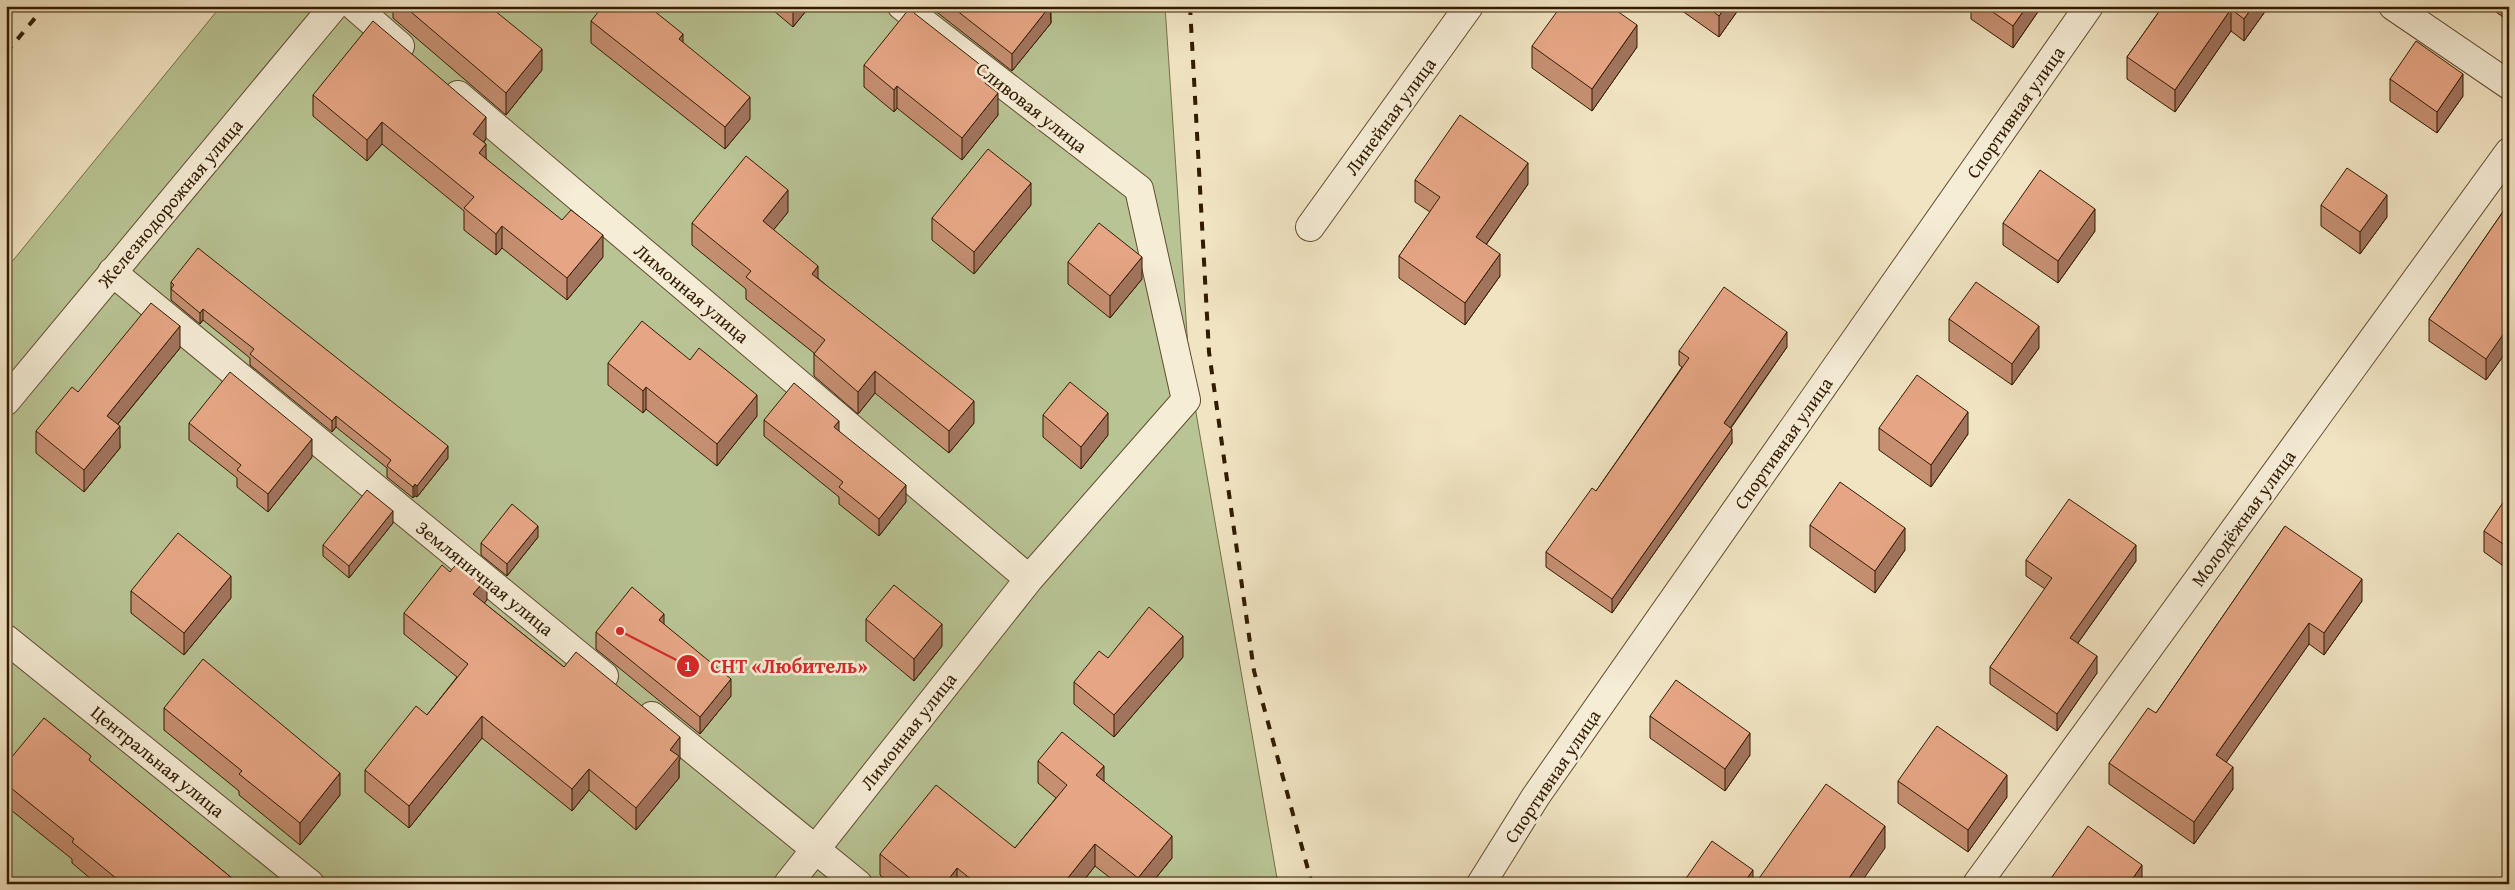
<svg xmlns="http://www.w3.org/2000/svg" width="2515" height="890" viewBox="0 0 2515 890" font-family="'Gentium Book Plus',serif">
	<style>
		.green { fill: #b9c494; stroke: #76704a }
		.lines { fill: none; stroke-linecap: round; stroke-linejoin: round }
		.minor-casing { stroke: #624d30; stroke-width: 30 }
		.minor { stroke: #f6edd7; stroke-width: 28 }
		.rail { stroke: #331b00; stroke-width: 4; stroke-dasharray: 9 9; stroke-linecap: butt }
		.wall { fill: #c68f72; stroke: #331b00 }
		.shaded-wall { fill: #a1745d; stroke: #331b00 }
		.building { fill: #e6a685; stroke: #331b00 }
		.labels { text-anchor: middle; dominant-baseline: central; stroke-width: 5; stroke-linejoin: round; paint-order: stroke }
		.street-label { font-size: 19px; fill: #331b00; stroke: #f6edd7 }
		.leader { fill: none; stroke: #d62828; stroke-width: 2 }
		.callout-dot { fill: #d62828; stroke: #f6edd7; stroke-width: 2 }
		.mark-label { font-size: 15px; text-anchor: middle; font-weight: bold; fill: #fff }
		.callout-label { font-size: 20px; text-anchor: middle; font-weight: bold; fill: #d62828; stroke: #f6edd7; stroke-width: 5; stroke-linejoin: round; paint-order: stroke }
	</style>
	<rect width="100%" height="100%" fill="#f1e4c2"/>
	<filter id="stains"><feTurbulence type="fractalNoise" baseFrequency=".004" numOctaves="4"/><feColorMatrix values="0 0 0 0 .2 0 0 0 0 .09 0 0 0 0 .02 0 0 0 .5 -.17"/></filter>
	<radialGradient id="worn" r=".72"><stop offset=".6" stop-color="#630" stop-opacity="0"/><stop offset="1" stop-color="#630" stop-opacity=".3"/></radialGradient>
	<path class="green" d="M221,6H1165L1190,378L1278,884H6V269Z"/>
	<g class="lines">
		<g class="minor-casing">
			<path id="minor" d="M354,6L400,46
				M2393,6L2509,85
				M458,95L1029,579
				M1310,227L1469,6
				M112,272L604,676
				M6,401L334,6
				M6,639L310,884
				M652,716L858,884
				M788,884L1029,579L1186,400L1139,189L902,6
				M1481,884L1536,796L2089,6
				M1977,884L2509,152"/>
		</g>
		<use href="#minor" class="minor"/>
		<path class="rail" d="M1190,6L1209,352L1254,671L1312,884
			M6,53L45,6"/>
	</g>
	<path class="wall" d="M393,6H489L542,70L506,115L393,18Z
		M768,6H810L793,27Z
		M929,6H1051V23L1012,71Z
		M1678,6H1741L1719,37L1678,8Z
		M1971,6H2042L2013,48L1971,19Z
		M2163,6H2269L2244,41L2231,31L2175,112L2127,79V57Z
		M2493,6H2509V21L2493,10Z
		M591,21L683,42L750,119L725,149L591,43Z
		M1532,46L1637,47L1592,111L1532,68Z
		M864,65L992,89L998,115L962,160L897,108L894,112L864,87Z
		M2390,79L2463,96L2437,133L2390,101Z
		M313,95L486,139L484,142L486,159L603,257L567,300L502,248L496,255L464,230V211L382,144L367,161L313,116Z
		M1415,180L1528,184L1486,245L1500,276L1465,325L1399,278V256L1430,212L1415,202Z
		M2509,203V348L2486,380L2429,341V319Z
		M1031,205L974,274L932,240V218Z
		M2321,205L2387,217L2360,254L2321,226Z
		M788,212L773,230L818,278L974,423L949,453L875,393L858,414L814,376V353L746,299V289L692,245V223Z
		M2003,223L2095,231L2058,283L2003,245Z
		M1068,262L1142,279L1110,318L1068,284Z
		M171,282L448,458L417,497L415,496L413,498L387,477V468L336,427L332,432L250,365V358L203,320L200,324L171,300Z
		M1949,319L2039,348L2012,385L1949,341Z
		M1787,347L1731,428L1732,443L1612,613L1546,567V552L1596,491L1682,367L1679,365V351Z
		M180,348L118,424L120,448L84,492L36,453V431L78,392Z
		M608,363L757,416L717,466L646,409L643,413L608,385Z
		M1043,415L1108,435L1081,469L1043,437Z
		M764,420L839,431L906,502L879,536L839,504V497L764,436Z
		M189,423L312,457L268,512L237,487V478L189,440Z
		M1879,428L1968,434L1931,487L1879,450Z
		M2509,505V570L2484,552V531Z
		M393,523L349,578L323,556V545Z
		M1810,525L1905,550L1875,593L1810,547Z
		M2285,526L2362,601L2324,655L2309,644L2226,762L2233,789L2194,844L2109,784V763L2156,713Z
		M538,537L507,576L481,555V543Z
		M2026,560L2136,561L2078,643L2097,673L2057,731L1990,684V667L2045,589L2026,576Z
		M131,591L231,598L184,655L131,613Z
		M487,600L484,603L564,667L680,759L679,761V778L636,830L589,790L572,811L482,738L409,828L365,792V770L427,715L457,677L404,634V613Z
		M866,619L942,646L914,681L866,641Z
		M664,624L731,696L700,734L596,649V632Z
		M1183,657L1114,737L1074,704V682L1108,658Z
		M164,708L340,795L300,845L239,795V791L164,730Z
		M1650,716L1750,755L1725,791L1650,738Z
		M1038,761L1104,781L1172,858L1151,884H1118L1095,866L1081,884H890L880,875V854L1015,848L1056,798L1038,783Z
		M91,762L239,884H97L72,863V859L6,806V764Z
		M1898,781L2007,797L1968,852L1898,803Z"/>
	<path class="shaded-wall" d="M793,6H810L793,27Z
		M1050,6L1051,23L1012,71V54Z
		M1726,6H1741L1719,37V16Z
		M2027,6H2042L2013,48V26Z
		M2253,6H2269L2244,41V19Z
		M2231,9V31L2175,112V90Z
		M1637,25V47L1592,111V89Z
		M683,34V56L679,39Z
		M542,49V70L506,115V93Z
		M992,74V95L985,83Z
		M2463,74V96L2437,133V112Z
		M897,86V108L894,112V90Z
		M998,93V115L962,160V138Z
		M750,97V119L725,149V127Z
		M486,117V139L473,155V134Z
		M382,122V144L367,161V140Z
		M486,144V166L479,153Z
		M1528,163V184L1476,259V237Z
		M1031,183V205L974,274V252Z
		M788,190V212L763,243V221Z
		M2387,195V217L2360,254V232Z
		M2095,209V231L2058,283V261Z
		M502,226V248L496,255V234Z
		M603,235V257L567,300V278Z
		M1500,254V276L1465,325V303Z
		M1142,257V279L1110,318V296Z
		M818,266V288L812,274Z
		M203,309V320L200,324V313Z
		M2509,314V348L2486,380V359Z
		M180,326V348L107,437V416Z
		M2039,326V348L2012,385V364Z
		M1787,332V347L1724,437V423Z
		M875,371V393L858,414V392Z
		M646,387V409L643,413V391Z
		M757,395V416L717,466V444Z
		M974,401V423L949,453V431Z
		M1968,412V434L1931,487V465Z
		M1108,413V435L1081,469V447Z
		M336,416V427L332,432V421Z
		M839,421V438L834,427Z
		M120,426V448L84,492V470Z
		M1732,429V443L1612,613V599Z
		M312,439V457L268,512V494Z
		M448,446V458L417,497V486Z
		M415,484V496L413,498V487Z
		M906,485V502L879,536V519Z
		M393,511V523L349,578V566Z
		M538,526V537L507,576V564Z
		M1905,528V550L1875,593V571Z
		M2136,545V561L2070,654V638Z
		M231,576V598L184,655V633Z
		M487,578V600L473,616V594Z
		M2362,579V601L2324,655V633Z
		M664,614V631L659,620Z
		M2309,623V644L2216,777V755Z
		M942,624V646L914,681V659Z
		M1183,636V657L1114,737V715Z
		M2097,656V673L2057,731V714Z
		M731,679V696L700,734V717Z
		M482,716V738L409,828V806Z
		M1750,733V755L1725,791V769Z
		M680,737V759L679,761V778L636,830V808L670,750Z
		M1104,766V788L1096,775Z
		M2233,767V789L2194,844V822Z
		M589,769V790L572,811V789Z
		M340,773V795L300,845V823Z
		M2007,775V797L1968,852V830Z
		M1885,826V848L1860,884H1845Z
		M1172,836V858L1151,884H1138V878Z
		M1095,844V866L1081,884H1063Z
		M2142,865V884H2129Z
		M957,868V884H945Z
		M1753,870V884H1743Z"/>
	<path class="building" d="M404,6H489L542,49L506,93Z
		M603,6H648L683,34L679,39L750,97L725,127L591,21Z
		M951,6H1050L1012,54Z
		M1561,6H1610L1637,25L1592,89L1532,46Z
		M1706,6H1726L1719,16Z
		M1984,6H2027L2013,26Z
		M2163,6H2253L2244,19L2231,9L2175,90L2127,57Z
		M909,9L992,74L985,83L998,93L962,138L897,86L894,90L864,65Z
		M373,21L486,117L473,134L486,144L479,153L562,220L571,210L603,235L567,278L502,226L496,234L464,208L474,197L382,122L367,140L313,95Z
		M2416,41L2463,74L2437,112L2390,79Z
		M1460,115L1528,163L1476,237L1500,254L1465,303L1399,256L1440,197L1415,180Z
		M988,149L1031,183L974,252L932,218Z
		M746,156L788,190L763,221L818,266L812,274L974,401L949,431L875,371L858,392L814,354L825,340L746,277L751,271L692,223Z
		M2347,168L2387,195L2360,232L2321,205Z
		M2040,170L2095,209L2058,261L2003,223Z
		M2509,203V314L2506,317L2509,319V326L2486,359L2429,319Z
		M1099,223L1142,257L1110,296L1068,262Z
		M198,248L448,446L417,486L415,484L413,487L387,466L391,460L336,416L332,421L250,354L254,349L203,309L200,313L171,289L174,285L171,282Z
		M1976,282L2039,326L2012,364L1949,319Z
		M1724,287L1787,332L1724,423L1732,429L1612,599L1546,552L1592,488L1596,491L1689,358L1679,351Z
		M151,303L180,326L107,416L120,426L84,470L36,431L72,387L78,392Z
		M642,321L690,360L699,348L757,395L717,444L646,387L643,391L608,363Z
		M230,372L312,439L268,494L237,470L241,465L189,423Z
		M1917,375L1968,412L1931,465L1879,428Z
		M1070,382L1108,413L1081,447L1043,415Z
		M794,383L839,421L834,427L906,485L879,519L839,487L843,482L764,420Z
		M1840,482L1905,528L1875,571L1810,525Z
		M367,490L393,511L349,566L323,545Z
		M2069,499L2136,545L2070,638L2097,656L2057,714L1990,667L2052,578L2026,560Z
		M2504,501L2509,505V548L2484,531Z
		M512,504L538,526L507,564L481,543Z
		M2285,526L2362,579L2324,633L2309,623L2216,755L2233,767L2194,822L2109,763L2148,708L2156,713Z
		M178,533L231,576L184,633L131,591Z
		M462,557L487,578L473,594L564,667L576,652L680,737L670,750L679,756L636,808L589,769L572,789L482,716L409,806L365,770L416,706L427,715L468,664L404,613L442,565L450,572Z
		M894,585L942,624L914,659L866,619Z
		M632,587L664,614L659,620L731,679L700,717L596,632Z
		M1149,607L1183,636L1114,715L1074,682L1099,651L1108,658Z
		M203,659L340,773L300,823L239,774L242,771L164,708Z
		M1676,680L1750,733L1725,769L1650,716Z
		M44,718L91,756L89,760L239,884H123L72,842L74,839L6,784V764Z
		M1937,726L2007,775L1968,830L1898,781Z
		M1062,732L1104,766L1096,775L1172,836L1138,878L1095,844L1063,884H977L957,868L945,884H917L880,854L936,785L1015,848L1067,785L1038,761Z
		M1826,784L1885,826L1845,884H1755Z
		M2088,826L2142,865L2129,884H2047Z
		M1712,841L1753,870L1743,884H1682Z"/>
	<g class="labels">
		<g class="street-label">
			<text transform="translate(1032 107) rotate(38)">Сливовая улица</text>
			<text transform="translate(2015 112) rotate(-55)">Спортивная улица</text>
			<text transform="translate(1390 116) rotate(-54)">Линейная улица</text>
			<text transform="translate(170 203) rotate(-50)">Железнодорожная улица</text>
			<text transform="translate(692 293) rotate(40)">Лимонная улица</text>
			<text transform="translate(1783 443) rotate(-55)">Спортивная улица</text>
			<text transform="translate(2243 518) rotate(-54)">Молодёжная улица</text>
			<text transform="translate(485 578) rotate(39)">Земляничная улица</text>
			<text transform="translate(908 731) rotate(-52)">Лимонная улица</text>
			<text transform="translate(158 761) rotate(39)">Центральная улица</text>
			<text transform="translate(1552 776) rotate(-56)">Спортивная улица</text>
		</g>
	</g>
	<path class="leader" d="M620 631L688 666"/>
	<g class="callout-dot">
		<circle cx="620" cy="631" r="5"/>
		<circle cx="688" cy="666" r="12"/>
	</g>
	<g class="mark-label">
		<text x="688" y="671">1</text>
	</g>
	<g class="callout-label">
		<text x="789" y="673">СНТ «Любитель»</text>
	</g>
	<rect width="2515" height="890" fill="none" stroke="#f1e4c2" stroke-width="25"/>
	<rect x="8" y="8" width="2500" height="875" fill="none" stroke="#331b00" stroke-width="2.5"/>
	<rect x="12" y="12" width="2490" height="865" fill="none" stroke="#331b00"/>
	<rect width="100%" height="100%" filter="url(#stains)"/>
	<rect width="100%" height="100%" fill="url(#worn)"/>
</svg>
